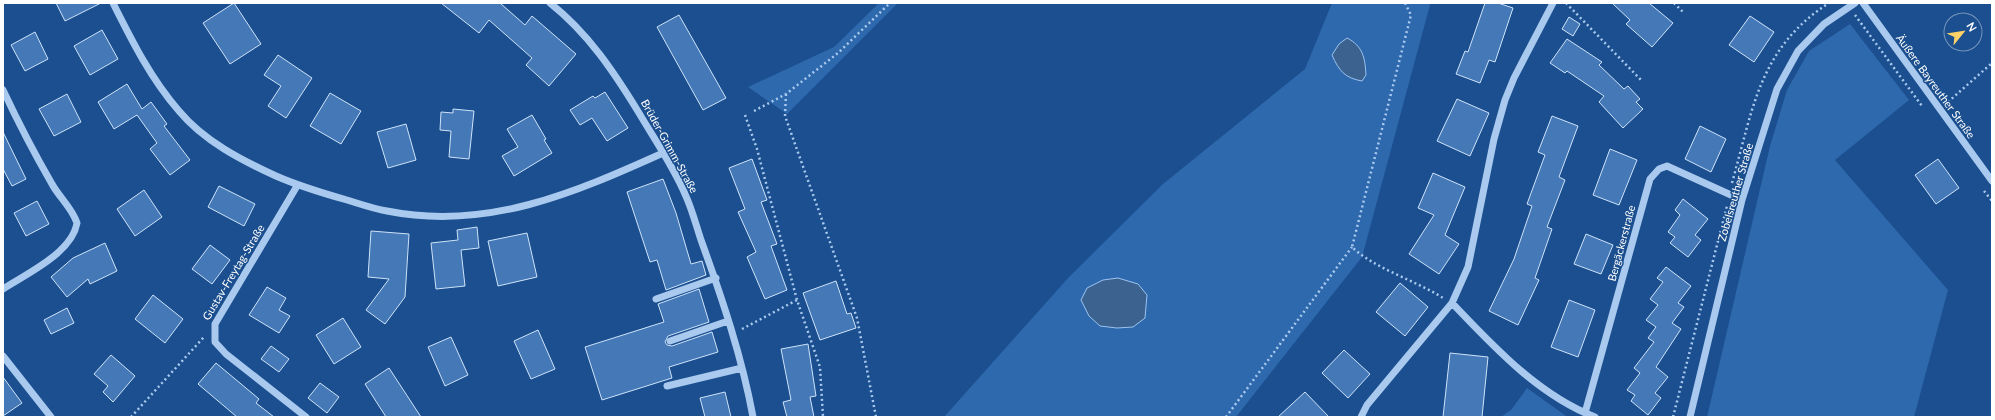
<svg xmlns="http://www.w3.org/2000/svg" width="1995" height="420" viewBox="0 0 1995 420" font-family="Lato,sans-serif">
	<style>
		.green { fill: #2e69ad }
		.water { fill: #3c6290; stroke: #9cc4f0 }
		.building { fill: #4478b7; stroke: #cfe3fa }
		.lines { fill: none; stroke-linecap: round; stroke-linejoin: round }
		.path { stroke: #a9c9ee; stroke-width: 2.5; stroke-dasharray: 2 3; stroke-linecap: butt }
		.minor { stroke: #a9c9ee; stroke-width: 7 }
		.labels { text-anchor: middle; dominant-baseline: central; stroke-width: 3; stroke-linejoin: round; paint-order: stroke }
		.street-label { font-size: 11px; fill: #fff; stroke: #1b4f8f }
	</style>
	<rect width="100%" height="100%" fill="#1b4f8f"/>
	<path class="green" d="M879,3H898L787,114L748,87L834,47Z
		M1332,3H1429L1430,5L1362,257L1236,417H944L1069,277L1163,184L1305,69Z
		M1850,24L1909,100L1835,160L1948,290L1914,417H1707L1770,146L1787,90L1809,51Z
		M1527,388L1566,416L1565,417H1501L1511,410Z"/>
	<path class="water" d="M1347,38C1363,46 1365,58 1366,75L1362,81C1345,78 1339,71 1332,55L1339,44Z
		M1118,278L1138,284L1147,295L1145,318L1133,327L1117,328L1100,326L1089,316L1081,300L1087,288L1103,280Z"/>
	<path class="building" d="M56,3H101L65,21Z
		M234,3L261,44L230,64L203,23Z
		M441,3H500L525,25L532,16L576,54L549,86L526,65L532,58L489,20L479,33Z
		M1485,3H1498L1513,8L1495,62L1489,60L1480,83L1456,74L1465,51L1468,52Z
		M1612,3H1649L1673,23L1652,47L1626,24L1630,20Z
		M679,15L726,98L703,110L657,27Z
		M1750,16L1774,32L1754,62L1729,45Z
		M1569,17L1580,24L1573,36L1562,29Z
		M102,30L118,59L90,75L74,46Z
		M35,32L48,59L25,71L11,45Z
		M1567,39L1602,62L1599,65L1624,89L1628,86L1640,99L1636,102L1643,109L1623,128L1599,102L1604,96L1567,71L1565,73L1550,63Z
		M278,55L312,78L286,118L268,106L281,86L264,75Z
		M127,84L142,109L151,102L167,124L164,126L190,160L170,175L150,149L157,143L137,115L114,129L98,102Z
		M605,92L628,128L607,141L592,118L580,125L570,110L593,96L595,98Z
		M330,93L361,111L341,144L310,126Z
		M67,94L81,122L54,136L39,109Z
		M1457,99L1489,113L1470,156L1437,141Z
		M453,109L474,111L469,159L449,157L451,131L440,130L441,112L453,113Z
		M532,115L546,139L544,140L552,153L514,176L502,156L518,147L507,129Z
		M1552,116L1578,126L1559,177L1565,180L1547,227L1552,229L1535,278L1539,280L1518,325L1489,311L1514,259L1532,206L1527,204L1545,155L1538,152Z
		M406,124L416,160L388,168L377,132Z
		M1700,126L1726,139L1711,172L1685,159Z
		M3,132L26,179L12,186L3,169Z
		M1610,149L1637,160L1619,205L1593,195Z
		M752,159L767,200L761,202L777,244L771,246L787,290L765,299L747,257L756,252L738,212L745,209L729,168Z
		M1938,159L1959,188L1936,204L1915,175Z
		M1433,173L1465,187L1445,235L1459,244L1439,274L1409,254L1434,215L1418,208Z
		M663,179L676,213L691,264L702,261L706,275L666,290L657,260L650,262L627,192Z
		M219,186L255,204L244,226L208,207Z
		M144,190L162,217L135,236L117,209Z
		M1683,199L1708,219L1695,235L1701,240L1688,257L1670,243L1675,237L1668,232L1680,215L1675,210Z
		M37,201L49,224L26,236L14,213Z
		M477,227L479,248L461,250L465,286L436,289L431,243L458,240L457,230Z
		M371,231L409,234L405,297L385,324L366,310L389,279L368,277Z
		M527,233L537,277L498,286L488,241Z
		M1586,234L1613,245L1601,274L1574,264Z
		M105,243L117,271L90,284L88,279L67,297L51,277L73,258Z
		M210,245L230,260L212,284L192,269Z
		M1666,267L1691,286L1678,303L1684,307L1672,323L1681,329L1656,367L1668,377L1655,393L1661,398L1648,415L1631,401L1635,395L1627,390L1640,373L1634,368L1654,342L1648,338L1656,327L1646,320L1658,305L1650,299L1663,282L1657,278Z
		M836,281L847,314L851,313L856,328L820,340L803,293Z
		M1400,283L1428,307L1405,336L1376,312Z
		M267,287L286,298L279,310L290,316L279,333L249,315Z
		M699,289L709,322L668,336L665,342L667,345L672,346L712,332L718,352L669,367L672,378L602,400L585,347L664,322L658,304Z
		M153,295L183,319L165,343L135,319Z
		M1569,300L1595,310L1578,357L1551,347Z
		M67,308L74,323L51,334L44,320Z
		M343,318L361,347L334,364L316,335Z
		M538,330L555,369L531,379L514,341Z
		M451,337L468,375L445,386L428,347Z
		M808,344L816,396L810,397L814,417H787L783,402L791,400L781,349Z
		M271,346L289,359L279,372L261,359Z
		M1344,350L1370,374L1348,398L1322,373Z
		M1450,353L1488,357L1482,417H1443Z
		M111,355L135,376L113,402L103,392L108,386L94,374Z
		M216,363L259,399L256,403L274,417H237L198,384Z
		M389,368L421,417H386L365,384Z
		M3,377L22,403L3,416Z
		M320,383L339,397L327,413L308,398Z
		M725,392L731,417H705L700,398Z
		M1305,392L1329,417H1278Z"/>
	<g class="lines">
		<path class="path" d="M1405,3L1411,15L1352,247C1375,269 1415,280 1443,298
			M1566,3L1641,80
			M1674,3L1683,12
			M1855,15L1922,106
			M786,94L785,116L857,318L876,417
			M1948,102L1992,63
			M754,111L786,94L838,53L890,3
			M745,115L757,149L797,300L820,367L823,417
			M1732,183C1753,109 1759,48 1829,3
			M1984,191L1992,201
			M742,329L797,300
			M131,417L204,337
			M1226,417L1352,247
			M1673,417L1727,206"/>
		<path class="minor" d="M113,3C132,41 151,79 179,111C204,141 241,160 276,176C299,186 322,193 347,200C360,204 374,209 387,211C487,231 574,193 663,153
			M550,3C588,33 614,72 639,113C655,140 673,166 685,194C692,209 696,225 701,240C722,298 742,357 753,417
			M1863,3L1992,181
			M3,90C18,122 34,153 52,184C59,197 72,208 77,223C72,253 26,274 3,289
			M297,186L215,324V342L226,354L306,417
			M656,299L716,278
			M1452,303C1493,346 1538,395 1595,417
			M670,341L728,321
			M3,356L51,417
			M667,386L742,368
			M1585,413L1650,179L1659,169L1667,166L1742,200
			M1361,417L1367,405L1452,303L1468,267L1494,139L1505,100L1514,78L1553,3
			M1690,417L1742,200L1777,89L1798,51L1824,24L1855,3"/>
	</g>
	<g class="labels">
		<g class="street-label">
			<text transform="translate(1936 86) rotate(54)">Äußere Bayreuther Straße</text>
			<text transform="translate(670 146) rotate(61)">Brüder-Grimm-Straße</text>
			<text transform="translate(1735 192) rotate(-74)">Zobelsreuther Straße</text>
			<text transform="translate(1621 243) rotate(-75)">Bergäckerstraße</text>
			<text transform="translate(233 272) rotate(-59)">Gustav-Freytag-Straße</text>
		</g>
	</g>
	<rect width="1995" height="420" fill="none" stroke="#ffffff" stroke-width="8"/>
	<g transform="translate(1963 32) rotate(60)"><circle r="19" fill="#1b4f8f" stroke="#7695bc"/>
	<path d="M0-3L7 15L0 10L-7 15Z" fill="#ffd166"/>
	<text y="-6" font-size="11" font-weight="bold" text-anchor="middle" fill="#ffffff">N</text>
	</g>
</svg>
